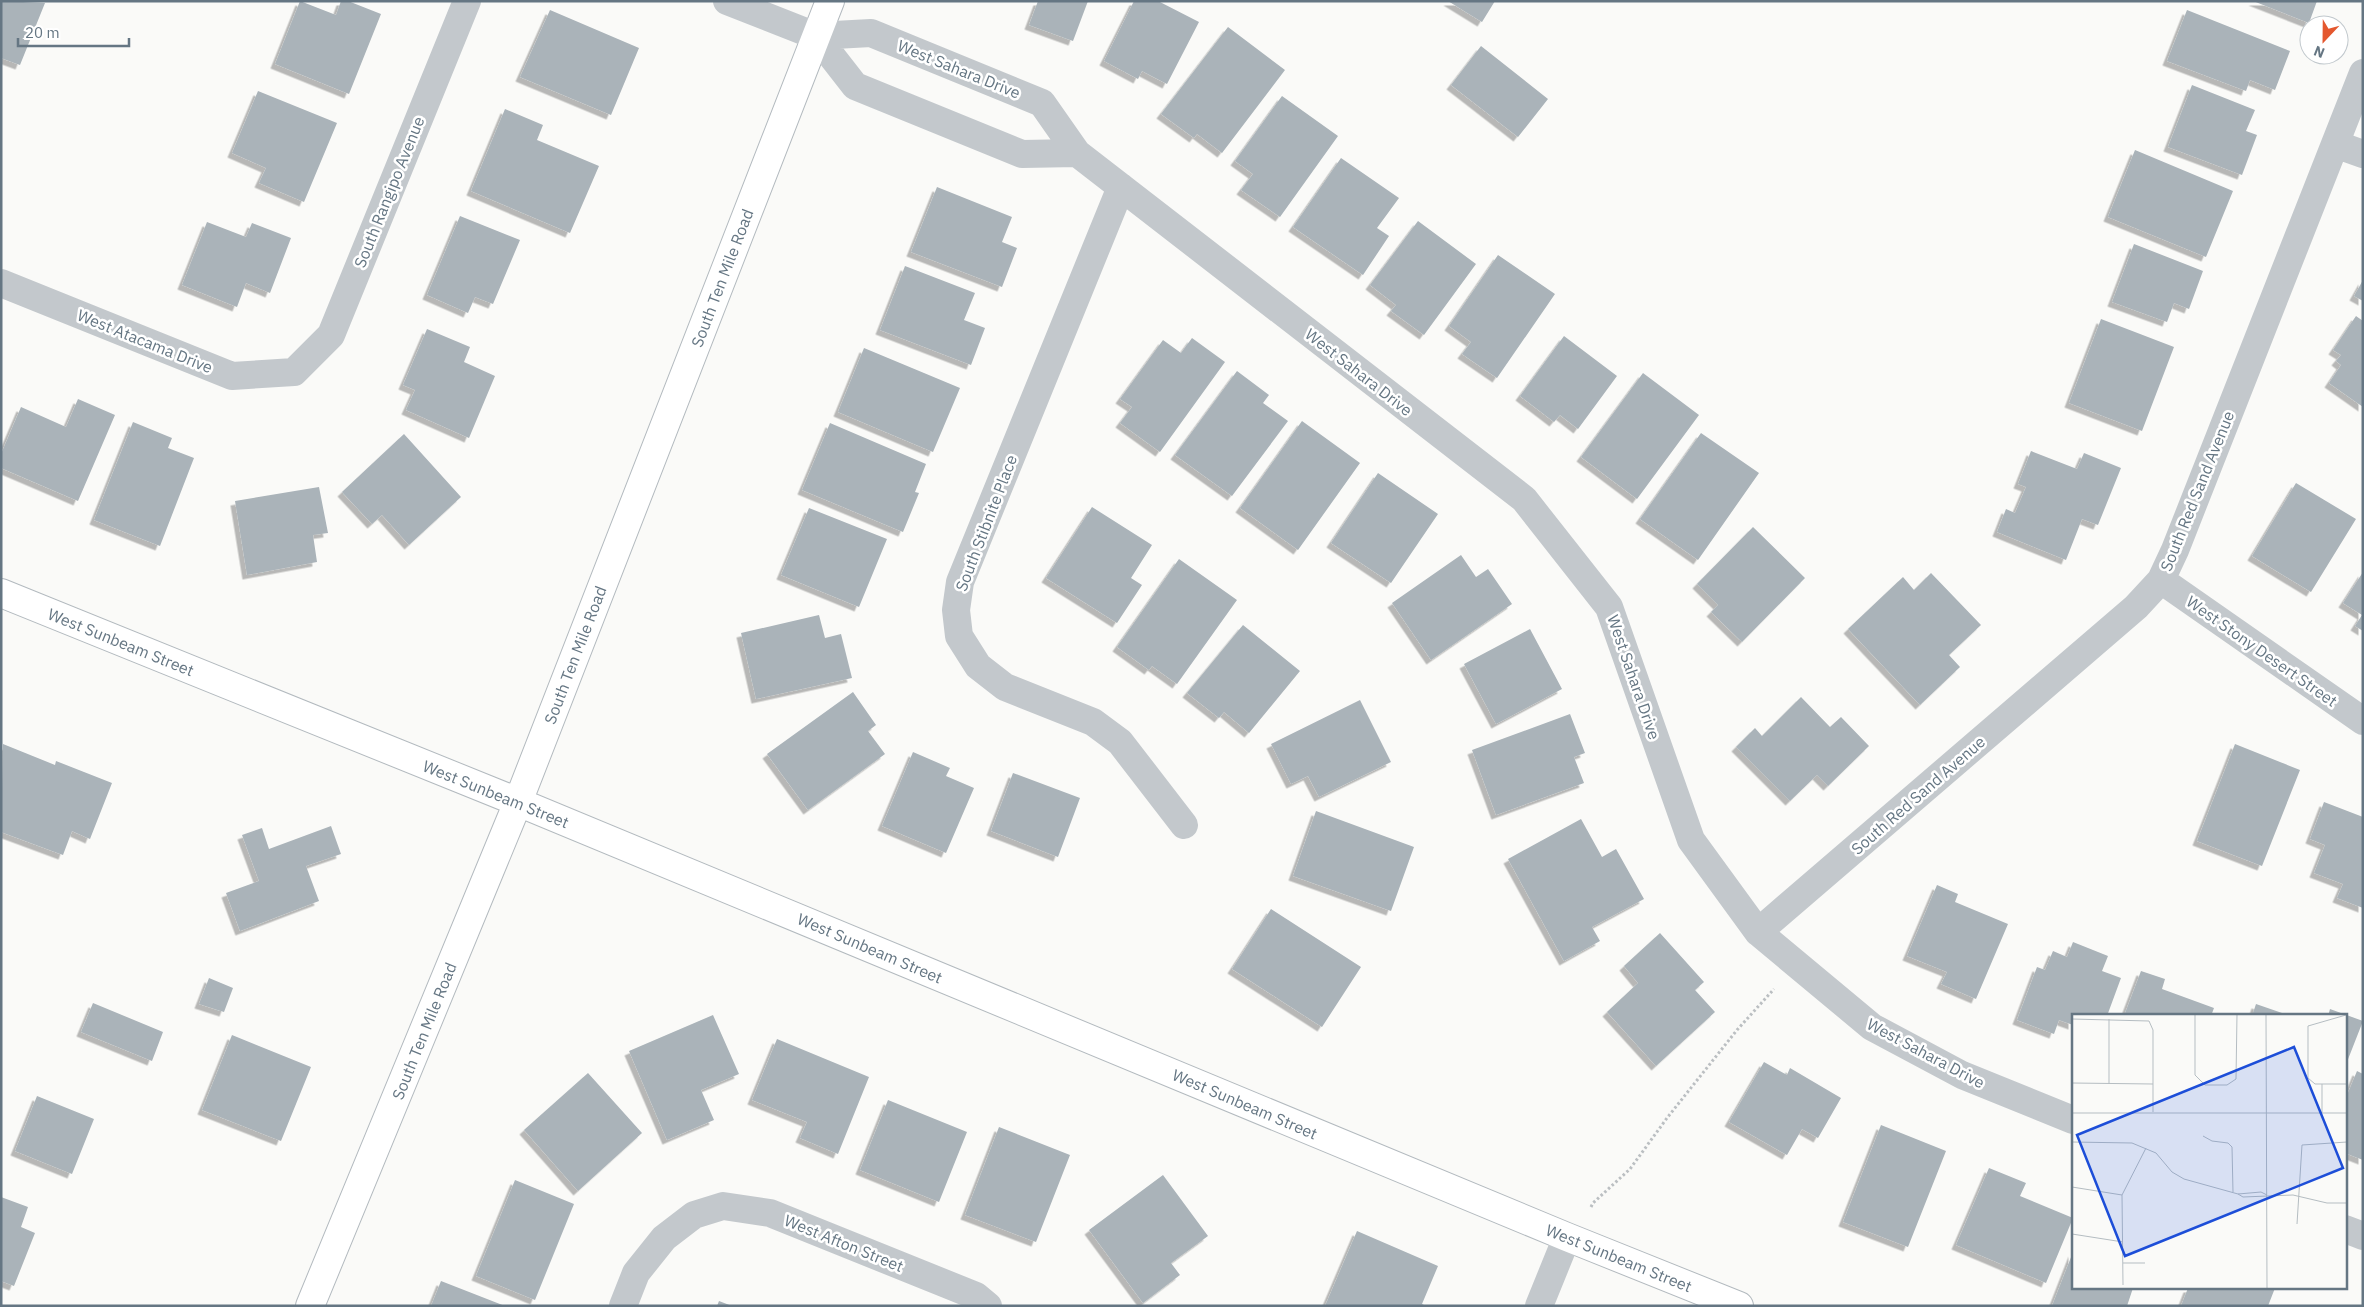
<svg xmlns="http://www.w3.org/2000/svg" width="2364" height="1307" viewBox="0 0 2364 1307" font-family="'IBM Plex Sans',sans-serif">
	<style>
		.building { fill: #aab3b9; filter: url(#shadow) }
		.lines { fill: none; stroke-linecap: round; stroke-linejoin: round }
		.secondary-casing { stroke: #b3babf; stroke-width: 30 }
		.path { stroke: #bbbfc2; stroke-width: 3; stroke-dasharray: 2.5 2.5; stroke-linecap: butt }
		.street { stroke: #c3c8cc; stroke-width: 28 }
		.secondary { stroke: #fff; stroke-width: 28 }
		.labels { text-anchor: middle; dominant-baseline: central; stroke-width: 5; stroke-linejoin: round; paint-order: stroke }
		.street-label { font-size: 16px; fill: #657683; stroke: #fff }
		.inset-road { fill: none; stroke: #b5bdc2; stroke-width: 1 }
		.view { fill: #1d4ed8; fill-opacity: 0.15; stroke: #1d4ed8; stroke-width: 2.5 }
		.inset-edge { fill: none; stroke: #657683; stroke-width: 2.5 }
	</style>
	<defs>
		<filter id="shadow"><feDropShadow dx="-4.5" dy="4.5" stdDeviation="0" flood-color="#0004"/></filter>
	</defs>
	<rect width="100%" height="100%" fill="#fafaf8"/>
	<path class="building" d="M1,1L45,3L20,65L1,58Z
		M300,1L336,15L341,1H348L381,14L349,94L275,64Z
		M1038,1H1088L1073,41L1029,25Z
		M1134,1H1158L1199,22L1167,84L1142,71L1138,79L1104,61Z
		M1448,1H1495L1482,22Z
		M2253,1H2317L2309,23Z
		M550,10L639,48L611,115L520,77Z
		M2187,10L2290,51L2275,90L2250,80L2246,91L2167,61Z
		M1228,27L1285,70L1222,153L1197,134L1194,138L1161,114Z
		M1481,46L1548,99L1518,137L1451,85Z
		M2192,85L2255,110L2246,131L2257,135L2242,175L2168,147Z
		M258,91L337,123L304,202L259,183L266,168L232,153Z
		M1282,96L1338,136L1280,217L1241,190L1253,174L1235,161Z
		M505,109L543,125L537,140L599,166L570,233L471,191Z
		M2135,150L2233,191L2206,257L2108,217Z
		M1341,158L1399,198L1377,228L1389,236L1363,275L1293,227Z
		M937,187L1012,217L1002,242L1017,248L1002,287L911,252Z
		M460,216L520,240L493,304L475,297L468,313L427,295Z
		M1418,221L1476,264L1424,335L1391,311L1396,305L1370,285Z
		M207,222L246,237L252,223L291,238L270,293L246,283L237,307L182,285Z
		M2134,244L2203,271L2189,309L2174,303L2167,322L2112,302Z
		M1498,255L1555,294L1497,378L1462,354L1471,342L1449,326Z
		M905,266L975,293L964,320L985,328L971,365L880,330Z
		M2363,280V301L2354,296Z
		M2356,316L2363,321V407L2329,383L2341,365L2336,361L2341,355L2333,350Z
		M2101,319L2174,347L2142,431L2069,403Z
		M427,329L470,347L464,362L495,376L469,438L406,410L415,390L403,385Z
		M1564,336L1617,376L1578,429L1560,415L1554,422L1520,396Z
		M1192,338L1225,362L1160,452L1120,423L1132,407L1120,399L1163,340L1181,353Z
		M864,348L960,388L933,452L838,412Z
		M1237,371L1269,395L1263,403L1288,421L1232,496L1175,455Z
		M1643,373L1699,415L1637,499L1581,457Z
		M78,399L115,415L78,501L1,468V454L21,407L66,427Z
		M1302,421L1360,463L1298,550L1240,508Z
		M133,422L172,438L168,448L194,458L160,546L94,520Z
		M830,423L926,464L915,492L919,493L903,532L802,490Z
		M1701,433L1759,473L1698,560L1640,519Z
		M404,434L461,497L409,545L382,515L372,524L342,492Z
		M2031,451L2077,469L2084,453L2121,468L2098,525L2082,519L2066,560L1997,532L2006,509L2015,513L2026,487L2018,484Z
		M1378,473L1438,514L1391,583L1331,543Z
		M2296,483L2356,519L2311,592L2252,556Z
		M319,487L328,533L313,535L317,562L247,575L235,501Z
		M1092,507L1152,545L1131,578L1142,585L1117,623L1046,578Z
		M809,508L887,539L859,607L781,575Z
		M1753,527L1805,578L1742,642L1711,612L1718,605L1697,584Z
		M1461,555L1476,577L1488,569L1512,604L1431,660L1392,603Z
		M1179,559L1237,600L1177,684L1152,666L1149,670L1117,647Z
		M2363,572V631L2355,626L2362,615L2343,603Z
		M1931,573L1981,625L1949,655L1960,667L1920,705L1848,629L1903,577L1914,590Z
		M819,615L825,638L841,634L852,678L756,699L741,633Z
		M1243,625L1300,671L1249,733L1224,712L1219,718L1187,693Z
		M1530,629L1562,689L1496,724L1464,664Z
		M853,692L876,725L868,731L885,754L808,810L767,754Z
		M1801,697L1830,727L1841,717L1869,746L1828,786L1817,775L1790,801L1736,747L1755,728L1762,736Z
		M1360,700L1391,762L1319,797L1308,776L1291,784L1271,744Z
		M1570,714L1585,753L1574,757L1584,783L1496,815L1472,750Z
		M3,744L55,765L56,761L112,783L90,839L72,831L63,855L1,832Z
		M2235,744L2300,770L2262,866L2197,841Z
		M913,752L950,768L946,776L974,788L946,853L882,826Z
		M1013,773L1080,798L1058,857L991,831Z
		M2324,802L2363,817V908L2337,898L2343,884L2314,873L2325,845L2310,839Z
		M1316,811L1414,847L1391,911L1293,876Z
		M1581,819L1602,857L1616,849L1644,899L1592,927L1600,941L1564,961L1508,859Z
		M331,826L341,854L306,866L319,901L240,931L226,893L259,881L242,835L262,828L269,849Z
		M1937,885L1958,894L1955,902L2008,924L1976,999L1941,984L1947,972L1907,956Z
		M1271,909L1361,967L1322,1027L1232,969Z
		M1660,933L1704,982L1695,990L1715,1012L1656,1066L1607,1012L1638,983L1624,966Z
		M2073,942L2108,956L2102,971L2121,978L2107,1016H2073V1025L2059,1020L2054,1034L2017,1020L2037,967L2045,970L2053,951L2067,957Z
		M2141,971L2165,979L2162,989L2214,1008L2211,1016H2124Z
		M209,978L233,988L224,1012L199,1004Z
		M93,1003L163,1032L152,1061L81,1032Z
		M2256,1004L2285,1014V1016H2252Z
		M2330,1009L2363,1021L2345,1067V1016H2328Z
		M713,1015L739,1074L701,1090L714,1120L667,1140L629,1051Z
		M232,1035L311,1067L281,1141L202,1110Z
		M777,1039L869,1077L838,1154L800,1138L807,1122L752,1100Z
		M1764,1062L1787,1075L1790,1068L1841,1098L1818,1138L1802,1129L1787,1155L1729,1122Z
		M2357,1071L2363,1074V1160L2345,1153V1100Z
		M588,1073L642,1133L578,1191L524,1130Z
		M37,1096L94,1119L72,1174L15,1151Z
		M888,1100L967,1132L939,1202L860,1170Z
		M1881,1125L1946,1151L1908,1247L1843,1222Z
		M999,1127L1070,1155L1036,1242L965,1215Z
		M1989,1168L2026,1183L2020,1196L2073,1218L2046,1283L1956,1245Z
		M1163,1175L1208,1236L1171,1263L1180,1275L1143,1303L1089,1230Z
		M515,1180L574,1204L535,1300L476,1276Z
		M1,1197L28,1207L21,1227L35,1233L14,1286L1,1281Z
		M1357,1231L1438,1266L1422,1304L1426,1306H1325Z
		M2073,1252V1288H2133L2127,1306H2052Z
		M441,1281L505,1306H431Z
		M2188,1288H2275L2268,1306H2181Z
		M719,1301L732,1306H717Z"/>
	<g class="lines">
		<g class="secondary-casing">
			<path id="secondary" d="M1,593L518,802L1567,1237L1739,1306
				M310,1306L518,802L830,1"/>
		</g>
		<path class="path" d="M1591,1207L1593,1203L1630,1169L1667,1118L1737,1030L1774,989"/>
		<path class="street" d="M727,1L816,36L871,33L1042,103L1077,153L1022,154L855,86L816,36
			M2335,144L2363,154
			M1077,153L1524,499L1609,607L1691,840L1758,932L1872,1027L1962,1075L2073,1120
			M1121,187L960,582L956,610L959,636L978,666L1005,687L1093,722L1120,742L1184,825
			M1,283L232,376L294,372L331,335L467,1
			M2161,580L2363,721
			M1758,932L2136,607L2161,580L2175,550L2363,73
			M2345,1229L2363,1236
			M623,1306L636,1273L664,1238L694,1215L723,1206L770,1213L976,1296L988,1306
			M1539,1306L1567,1237"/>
		<use href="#secondary" class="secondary"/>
	</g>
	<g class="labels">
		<g class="street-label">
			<text transform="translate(959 69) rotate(22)">West Sahara Drive</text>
			<text transform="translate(389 192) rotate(-68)">South Rangipo Avenue</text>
			<text transform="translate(722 278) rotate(-69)">South Ten Mile Road</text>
			<text transform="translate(145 341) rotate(22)">West Atacama Drive</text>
			<text transform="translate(1359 372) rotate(38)">West Sahara Drive</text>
			<text transform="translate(2197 491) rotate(-68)">South Red Sand Avenue</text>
			<text transform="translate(986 523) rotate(-69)">South Stibnite Place</text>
			<text transform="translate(121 642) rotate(22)">West Sunbeam Street</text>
			<text transform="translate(2262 651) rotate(35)">West Stony Desert Street</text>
			<text transform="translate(575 655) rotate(-69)">South Ten Mile Road</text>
			<text transform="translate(1634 677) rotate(71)">West Sahara Drive</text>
			<text transform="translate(496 794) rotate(22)">West Sunbeam Street</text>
			<text transform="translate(1918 795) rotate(-41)">South Red Sand Avenue</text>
			<text transform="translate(870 948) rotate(23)">West Sunbeam Street</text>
			<text transform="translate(424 1031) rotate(-68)">South Ten Mile Road</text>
			<text transform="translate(1926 1053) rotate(28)">West Sahara Drive</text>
			<text transform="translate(1245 1104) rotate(23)">West Sunbeam Street</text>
			<text transform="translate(844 1243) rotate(22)">West Afton Street</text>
			<text transform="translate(1619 1258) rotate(22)">West Sunbeam Street</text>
		</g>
	</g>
	<g transform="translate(2072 1014)">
		<rect width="275" height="275" fill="#fafaf8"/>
		<path class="inset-road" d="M123,0V61L133,71H155L164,65L165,0M194,0L195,275M274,1L236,12V64L243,70H275M0,5L77,7L81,16V98M0,69L81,70M37,70V5M250,70V99M0,99H275M131,122L140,127L156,129L160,133L161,178M0,128L60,129L84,139L100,158L112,165L166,180M0,173L50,181M195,181L189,178L166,180L171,183L221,181L255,189H275M225,210L230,131L275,128M0,220L51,228M51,249H73M51,271L50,181L74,134"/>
		<path class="view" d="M222,33L271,154L53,242L5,121Z"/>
		<rect width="275" height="275" class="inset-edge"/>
	</g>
	<rect width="2364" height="1307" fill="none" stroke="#657683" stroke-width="5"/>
	<g transform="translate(2324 40) rotate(202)"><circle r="24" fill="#ffffff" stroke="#c1c8cd"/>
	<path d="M0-4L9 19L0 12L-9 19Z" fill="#e4572e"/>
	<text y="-8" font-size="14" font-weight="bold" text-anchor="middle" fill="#657683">N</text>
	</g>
	<path d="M18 38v8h111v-8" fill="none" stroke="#657683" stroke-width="2.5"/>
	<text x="25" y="38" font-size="15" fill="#657683" stroke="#ffffff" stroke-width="4" paint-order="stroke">20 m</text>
</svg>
